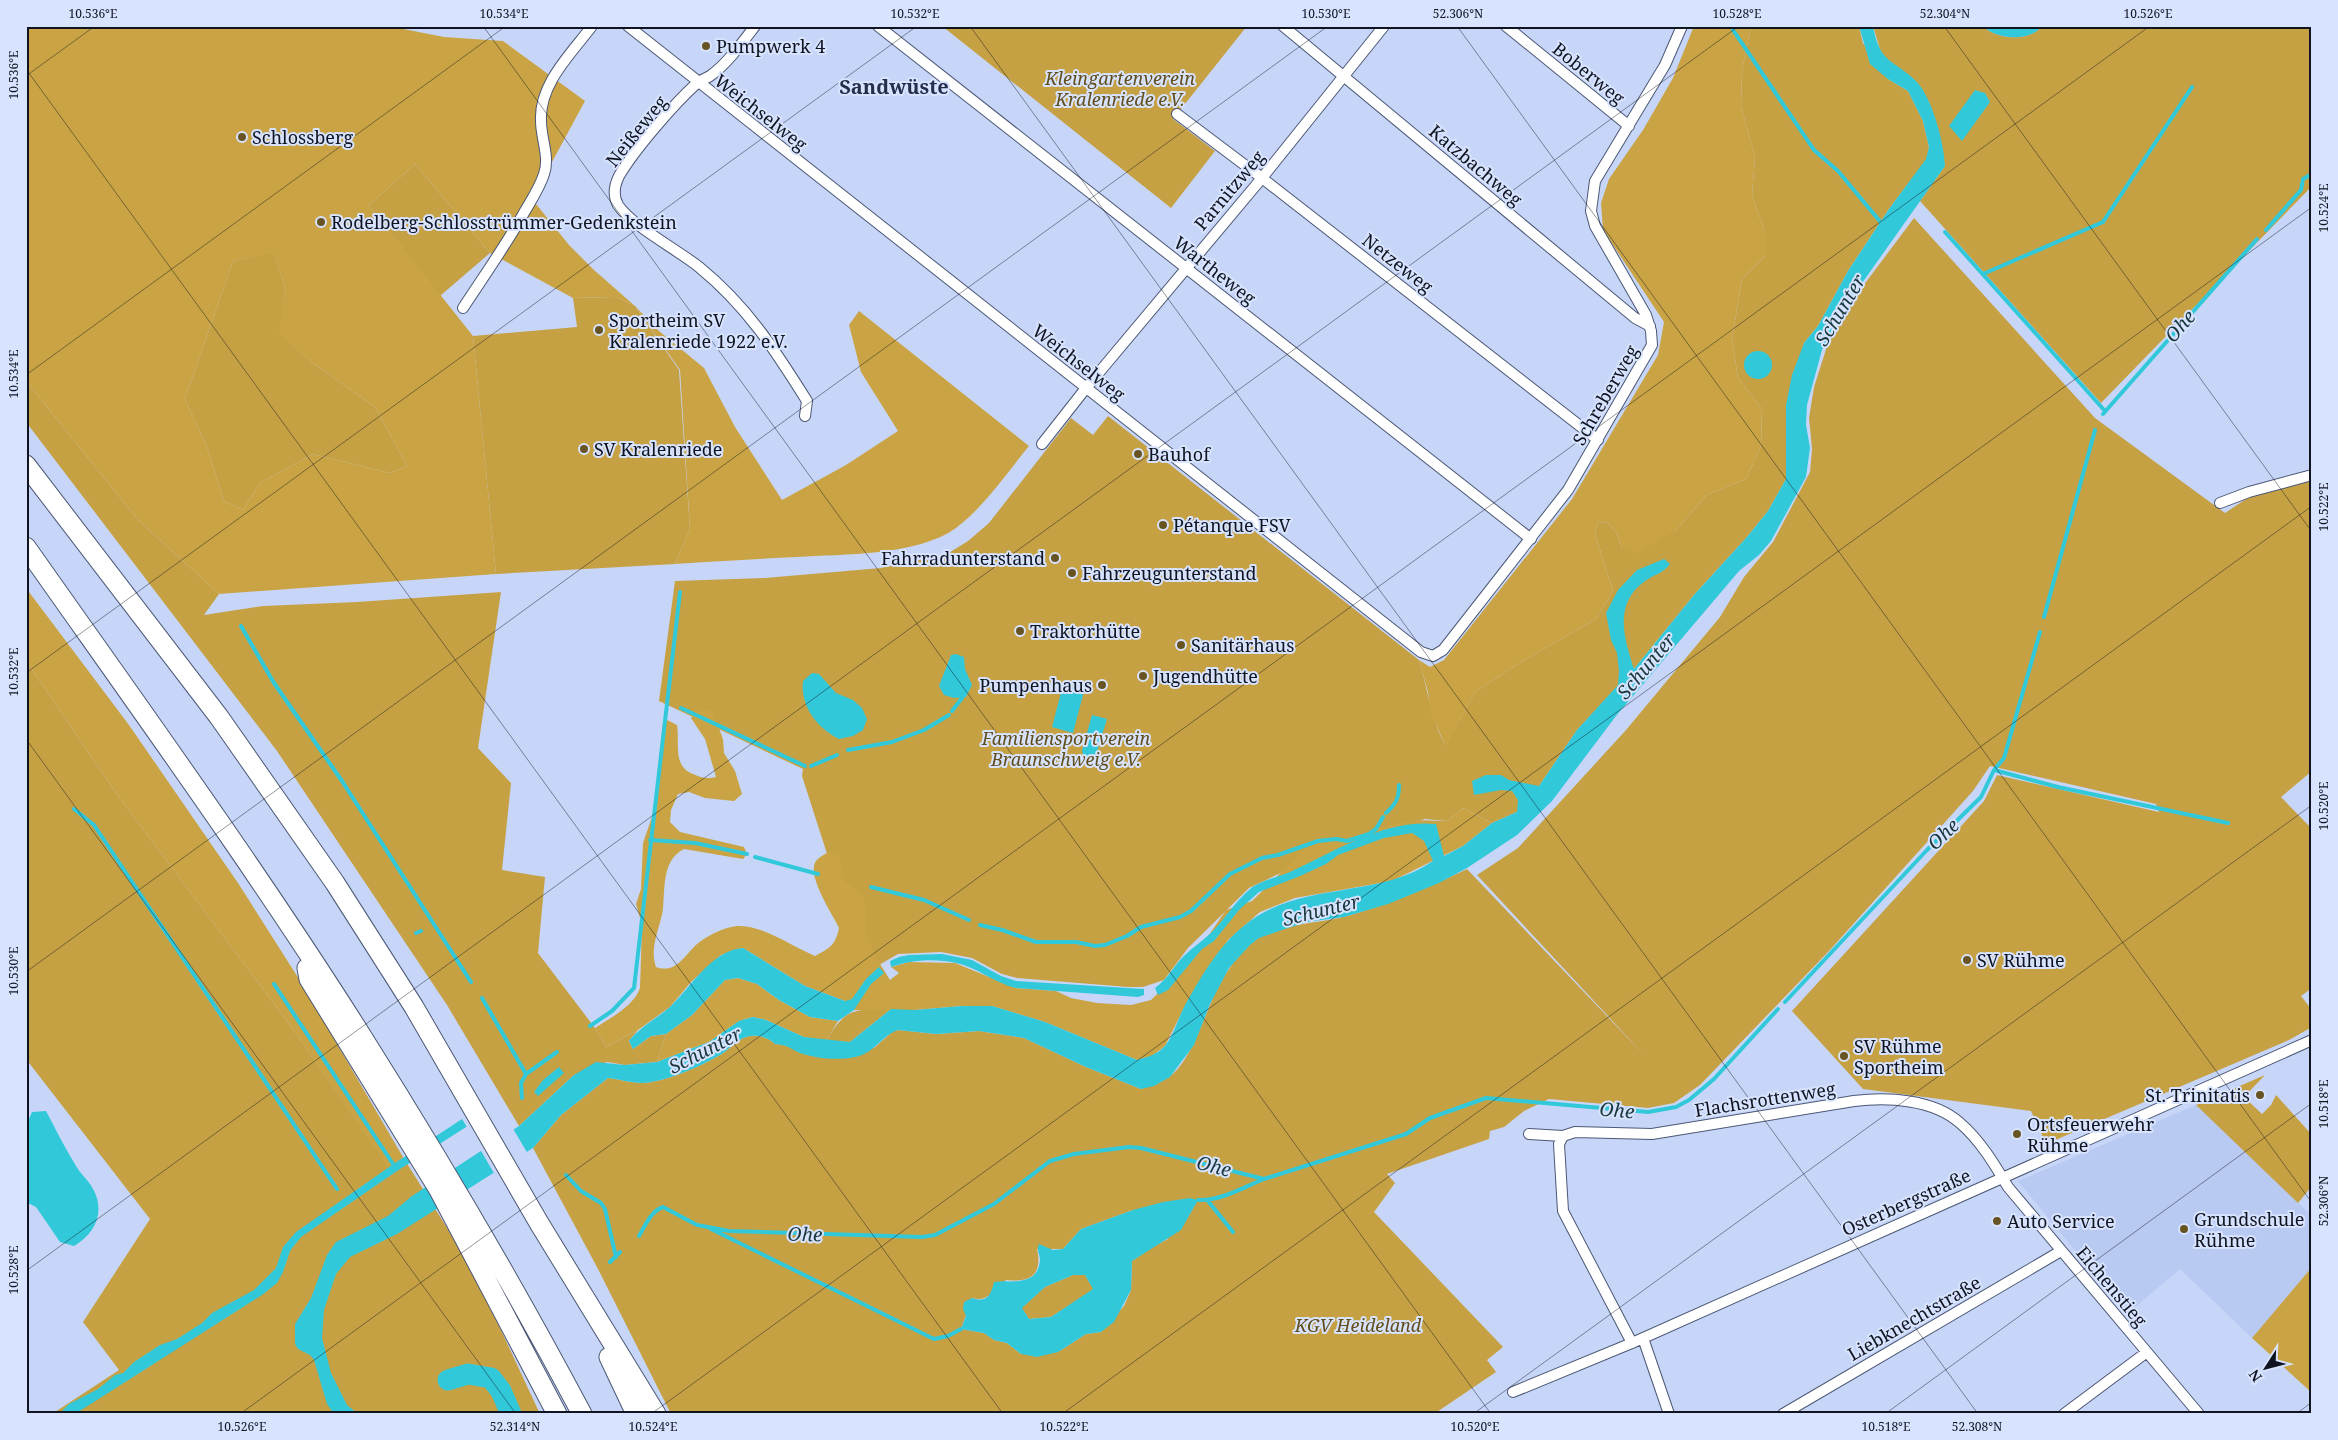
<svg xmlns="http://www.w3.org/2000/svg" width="2338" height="1440" viewBox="0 0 2338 1440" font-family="'Noto Serif',serif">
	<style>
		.built { fill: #b8c9f2 }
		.green { fill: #c6a144; fill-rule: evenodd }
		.forest { fill: #caa444; fill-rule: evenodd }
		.water { fill: #31c8da; fill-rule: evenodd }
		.pier { fill: #c7d6f8 }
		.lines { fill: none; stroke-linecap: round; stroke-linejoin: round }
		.stream { stroke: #31c8da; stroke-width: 4 }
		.river { stroke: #31c8da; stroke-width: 21 }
		.street-casing { stroke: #4b5775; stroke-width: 12 }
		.highway-casing { stroke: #4b5775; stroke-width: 21 }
		.street { stroke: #fff; stroke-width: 10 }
		.highway { stroke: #fff; stroke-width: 19 }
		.ticks { fill: none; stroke: #0f1420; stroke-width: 1; stroke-opacity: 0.45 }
		.poi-dot { fill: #685423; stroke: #d7e3ff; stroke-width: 2 }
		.labels { text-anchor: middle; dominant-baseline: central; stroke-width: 4; stroke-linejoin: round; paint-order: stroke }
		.poi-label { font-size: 18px; fill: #0f1420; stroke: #d7e3ff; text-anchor: start }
		.street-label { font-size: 18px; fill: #0f1420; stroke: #d7e3ff }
		.park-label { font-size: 18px; font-style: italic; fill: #624e1b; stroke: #d7e3ff }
		.water-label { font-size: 19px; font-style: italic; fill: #1a383c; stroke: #d7e3ff }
		.quarter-label { font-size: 20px; font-weight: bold; fill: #252f4a; stroke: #d7e3ff }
		.neatline { fill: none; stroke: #0f1420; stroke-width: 2 }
		.ticks-label { font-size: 12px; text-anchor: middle; fill: #0f1420 }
	</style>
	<rect width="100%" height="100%" fill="#c7d6f8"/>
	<path class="built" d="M2196,1105L2312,1216V1267L2252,1338L2180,1269L2127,1314L2018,1181Z"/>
	<path class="green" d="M942,26H1247L1173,119L1215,151L1171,208Z
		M1751,26H1859L1863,43L1888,79L1908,91L1923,121L1929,147L1927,159L1889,209L1848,271L1818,326L1804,343L1787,452L1786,479L1768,511L1747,537L1694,595L1634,669L1577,730L1539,786L1517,812L1492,823L1463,808L1447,821L1425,819L1353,839L1249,888L1188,948L1164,980L1143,987H1128L1017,978L1002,974L972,958L941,952L898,954L879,965L838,888L802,776L803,769L659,701L675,581L765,578L881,568L947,554L968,541L989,523L1071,418L1093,435L1108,416L1419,660C1428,689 1431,720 1446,746L1475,692L1518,664L1596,619L1613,591L1595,534L1598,523L1607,522L1616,532L1622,548L1676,530L1707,495L1746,479L1761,446L1762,409L1738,378L1732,339L1742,279L1765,256V231L1752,196L1755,157L1741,106L1742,71Z
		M1873,26H1983C1996,40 2030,42 2042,26H2312V186L2101,403L1920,201L1945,166L1928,102L1917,83L1894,66L1881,53Z
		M415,164L490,253L440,296L369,205Z
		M1914,218L2095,418L2225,513L2252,495L2312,481V586L2310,588L2312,590V771L2281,797L2312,829V988L2301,996L2312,1010V1027L2289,1040L2046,1144L2031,1111L1863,1089L1792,1011L1984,801L1997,775L2159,812L2156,804L1990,766L1973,791L1829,951L1700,1085L1674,1103L1648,1108L1549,1099L1524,1111L1504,1127L1490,1131L1489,1139L1387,1174L1395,1183L1374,1212L1503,1347L1487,1360L1496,1372L1434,1414H671L598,1269L533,1148L561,1115L608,1078C619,1079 631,1083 642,1083C665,1082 699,1067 718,1056C729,1051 738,1037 751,1036C760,1035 769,1038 775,1044L788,1045L800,1053L874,1048L892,1032L898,1030L936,1034L979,1031L1024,1038L1086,1067L1141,1089C1150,1085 1161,1083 1169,1077C1188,1064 1201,1026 1210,1005C1219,983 1231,962 1249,945C1274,922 1316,925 1347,916C1388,905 1428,888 1467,869L1645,1056L1477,875L1518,848L1626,730L1720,617L1744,577L1773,542L1810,472L1812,449L1809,418L1814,387L1828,343L1866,282ZM1133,1210L1168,1239L1152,1247L1132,1261L1131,1290L1124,1306L1101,1332L1086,1334L1058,1352L1021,1354L1007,1343L994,1340L984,1333L961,1329L972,1298C987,1303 995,1290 1006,1280C1030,1283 1043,1275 1037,1249H1063L1081,1229Z
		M274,252L285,288L280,333L314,364L375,407L407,466L390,473L313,454L260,483L243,510L224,501L207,447L185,399L233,261Z
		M616,297L635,306L679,370L690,529L675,564L496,574L473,336L577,327L573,298Z
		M26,381L138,520L219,594L204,615L263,606L357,602L501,592L478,748L511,783L502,870L545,877L538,953L595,1028L606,1047L638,1030L629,1041L633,1049L651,1036L666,1034L657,1062L625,1065L607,1062L574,1075L519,1126L447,1005L277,751L26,422Z
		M26,661L116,793L287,1021L388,1166L403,1157L472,1268L540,1414H52L119,1370L83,1322L150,1219L26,1059Z
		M891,1009L850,1042L826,1041C847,1006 854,1010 891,1009Z
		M2265,1075L2244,1097L2262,1114L2271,1105L2276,1095L2312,1135V1186L2298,1203L2196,1105Z
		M1073,1275H1085L1094,1289L1051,1317L1029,1319L1021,1308L1045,1287Z"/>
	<path class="forest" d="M26,26H388L444,37L503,41L585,101L532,199L569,245L594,270L635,306L659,331L704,368L735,427L782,500L846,465L898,431L861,372L849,325L859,311L1029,446C1006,474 985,506 956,528C917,556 843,554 797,557C756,559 716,561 675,564L690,529L680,370L635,306L616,297L573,298L490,253L415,164L369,205L473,336L496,574L219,594L138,520L26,381ZM274,253L285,288L279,333L314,364L375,407L407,466L390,473L313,454L260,483L243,510L224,501L207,447L185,399L233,261Z
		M1694,26H1751L1742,71L1741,106L1755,157L1752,196L1765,231V256L1742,279L1732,339L1738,378L1762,409L1761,446L1746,479L1707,495L1676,530L1636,553L1622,548L1616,532L1607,522L1598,523L1595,534L1613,591L1596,619L1518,664L1475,692L1446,747L1431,713L1428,692L1419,660L1430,667L1444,660L1572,499L1658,355L1664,322L1603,230L1601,203L1609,179L1643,130L1673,78Z
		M26,588L129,725L238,883L299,979L403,1157L388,1167L287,1021L116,793L26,661Z
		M699,709L712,710L723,739L724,753L735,771L742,794L734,801L705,798L689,792L678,794L671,810L670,822L680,832L744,847L747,854L743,859L684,849C662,860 665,888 663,909C660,929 649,947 656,967C676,974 684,956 697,944C707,936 726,926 739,926C762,925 793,947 815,956C830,948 835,946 839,928C832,913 806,875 816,861C819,857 825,854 829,852L838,855L845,882C874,894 862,919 869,942C874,956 883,968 890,980L899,973L891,967L909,962L955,963L1016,988L1056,991L1071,998L1097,1003L1131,1005L1151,1000L1192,960L1226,910L1252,901L1303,851L1318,841L1336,839L1347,841L1376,829L1414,820L1447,821L1463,808L1492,823L1463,846L1392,881L1295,898L1260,912L1228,940L1185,1006L1165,1046L1152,1056L1137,1060L1045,1022L992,1006H962L915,1010H854L845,1001L805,986L743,948L721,955L691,982L670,1007L638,1030L606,1047L595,1028C610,1018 634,1006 640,988L642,925L636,904L641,889L643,843L653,814L663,723L667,720L677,725C680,743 672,766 693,774C702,778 706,779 716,777L705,739L691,718Z
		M738,978L757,984L779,1000L810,1017L838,1021L826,1041L804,1037L766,1020L753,1017L739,1021L709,1042L657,1062L666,1034L692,1015L725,980Z
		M2312,1267V1393L2252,1338Z"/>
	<path class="water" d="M1859,26H1873C1880,65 1894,59 1917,82C1933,100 1944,143 1945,166L1850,300L1822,350L1807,405L1806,425L1810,448L1806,477L1771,541L1759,555L1739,571L1616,716L1552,801L1517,835L1467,868L1439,883L1388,904L1344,917L1307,922L1282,930L1259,938L1250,945L1229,968L1210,1004L1194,1045L1170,1077L1154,1086L1141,1089L1086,1067L1024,1038L979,1031L936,1034L898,1030C885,1034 877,1048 864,1054C848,1062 816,1059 800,1053C789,1048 788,1045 775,1044C769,1038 760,1035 751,1036C738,1037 729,1051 718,1056C699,1067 665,1082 642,1083C631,1083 619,1079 608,1078L561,1115L533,1148L397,1234L350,1257L336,1274L324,1310L322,1338L331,1373L347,1405L358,1414H334L327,1404L314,1360L310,1355L298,1349L295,1344V1324L311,1298L327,1255L336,1242L388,1216L412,1196L519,1126L574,1075L596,1062L625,1065L657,1062L709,1042L739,1021L753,1017L766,1020L804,1037L850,1042L891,1009L915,1010L962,1006H992L1045,1022L1137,1060C1147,1057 1156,1055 1164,1047C1173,1037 1178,1019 1184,1007C1200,978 1219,945 1245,925C1300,880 1376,900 1433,861L1424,841L1412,833L1384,838L1338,855L1326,864L1300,876L1259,892L1239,910L1214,941L1202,949L1168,990L1158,995L1155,988C1168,978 1170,972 1180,960C1190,949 1203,941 1214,930C1226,917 1235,902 1249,890C1259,881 1278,877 1290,872C1336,851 1384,819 1436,824L1444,856L1463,846L1492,823L1517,812L1518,800L1512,791L1501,790L1474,795L1472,781L1486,775H1501L1509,780L1539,786L1577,730L1618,685L1619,671L1617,653L1611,640L1606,613L1618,590L1637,570L1664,559L1670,564C1664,573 1653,575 1645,581C1613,604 1624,638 1634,669L1694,595L1747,537L1768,511L1786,479V405L1792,375L1804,343L1818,326L1848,271L1889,209L1926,159L1929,147L1923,121L1908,91L1888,79L1870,64Z
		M1983,26H2042C2030,42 1996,40 1983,26Z
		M1975,90L1985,93L1990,102L1962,141L1949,126Z
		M1744 365a14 14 0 1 1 28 0a14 14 0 1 1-28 0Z
		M956,654L964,657L965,669L972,685L966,697L954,698L944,695L939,686L951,655Z
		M812,673L819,674L836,693L853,700L862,708L867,719L863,730L853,736L839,739C817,728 800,706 803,681Z
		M1063,685L1084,691L1073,733L1052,727Z
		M1092,715L1107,719L1096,755L1090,758L1083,755L1082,751Z
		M743,948L805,986L845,1001L852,999L866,979L879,967L884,973L871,984L854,1010L838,1021L810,1017L779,1000L757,984L738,978L725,980L692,1015L666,1034L651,1036L633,1049L629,1041C640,1027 656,1019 670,1007C691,987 712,950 743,948Z
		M942,954L972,960L1001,976L1016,981L1144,989V995L1138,997L1016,988C994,983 977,967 956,963C936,958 909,960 891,967L890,961L899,957L909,955Z
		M559,1067L564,1073L538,1096L534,1092L543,1080Z
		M491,1100L496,1108L397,1171L301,1237L290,1251L283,1272L277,1283L262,1295L75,1414H59L69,1404L98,1389L115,1375L123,1373L134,1362L160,1345L177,1339L202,1323L212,1313L254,1290L276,1268L283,1247L296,1232L395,1163Z
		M46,1111C56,1130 65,1148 76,1166C80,1173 86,1178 90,1184C107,1209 97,1232 74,1246L60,1242L36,1207L26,1202V1126L32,1112Z
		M1190,1198L1198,1200L1181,1230L1132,1261L1131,1290L1114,1322L1101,1332L1086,1334L1058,1352L1037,1357L1021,1354L1007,1343L994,1340L984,1333L961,1329L966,1316L963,1309L964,1302L972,1298C987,1303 991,1295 994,1282C1011,1280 1038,1287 1040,1260C1040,1254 1036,1251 1039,1244L1053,1250L1063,1249L1081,1229L1133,1210L1163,1202ZM1073,1275H1085L1093,1289L1051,1317L1029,1319L1022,1308L1045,1287Z"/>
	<path class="pier" d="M490,1098H493L498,1110L468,1129L461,1117Z
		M512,1127L528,1154L495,1175L480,1149Z"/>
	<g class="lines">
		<path class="stream" d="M1733,30L1814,150L1838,171L1883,225
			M2266,230L2301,190L2303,179L2312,174
			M1945,232L2105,411
			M1983,274L2103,222L2192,87
			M2103,414L2257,239
			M2044,617L2095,430
			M241,626L274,683L342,781L471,982
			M681,708L805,766
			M952,711L962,698
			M848,750L892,742L924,730L949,715
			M811,766L837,755
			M1994,770L2058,787L2228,823
			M74,809L94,825L337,1189
			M1386,813C1396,804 1399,798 1399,785
			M650,840L695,843L747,854
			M755,857L818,874
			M871,887L924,900L969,920
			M980,925L1002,930L1036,942H1076L1095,946L1105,945L1127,936L1141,927L1180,917L1191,911L1230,874L1262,858L1278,855L1318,841L1336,839L1347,841L1369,834L1376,829L1383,817
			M416,933L421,931
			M274,984L395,1167
			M482,998L526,1074L521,1083L522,1098
			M1785,1002L1927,850L1981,797L1994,770L2004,758L2040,632
			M590,1026L612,1011L634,988L680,592
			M526,1074L557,1052
			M566,1175L581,1191L601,1203L605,1209L616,1257
			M1198,1200C1221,1201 1244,1187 1264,1179
			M1208,1201L1233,1232
			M711,1229L934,1339L948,1336L961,1329
			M639,1236C645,1226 651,1211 663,1207L697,1225L729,1231L922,1237L935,1235L994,1204L1050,1161L1074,1154L1129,1147L1141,1148L1264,1179L1406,1134L1430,1118L1486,1098L1648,1112L1676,1107L1689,1100L1714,1079L1778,1009
			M610,1262L620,1252"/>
		<path class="river" d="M448,1380L468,1374L491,1378L501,1391L511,1414"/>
		<g class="street-casing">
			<path id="street" d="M628,26L1421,652L1433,656L1443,650L1568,490L1652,345L1651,331L1646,315L1595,226L1591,211L1595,181L1665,65L1682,26
				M755,26C742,43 727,64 710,76C705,79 700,80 696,84C674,104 634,150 619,176C614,186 613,196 618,205C632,226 678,250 699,267C747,306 775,350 807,401L805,416
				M878,26L1531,539
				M1283,26L1635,318L1650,326
				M1506,26L1629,126
				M1177,114L1262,178L1598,440
				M463,308C484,276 506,245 525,211C532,199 540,187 544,174C550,157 541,139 541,121C539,84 571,54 592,26
				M1042,444L1086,388L1262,178L1384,26
				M2220,503L2249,492L2312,475
				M1529,1134L1563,1136
				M1643,1338L1669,1414
				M1632,1343L1563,1211L1559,1144L1563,1136L1575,1132L1652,1134L1854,1101C1888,1097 1933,1099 1960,1123C1980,1140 1995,1165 2008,1187L2199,1414
				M1513,1392L1632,1343L2312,1040
				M1783,1414L2061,1251
				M2064,1414L2147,1352"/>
		</g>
		<g class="highway-casing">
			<path id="highway" d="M26,465L219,717L335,883L414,1007L539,1223L656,1414
				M26,547C140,709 257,870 363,1038C440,1160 514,1286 582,1414
				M307,968L309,979L439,1190L557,1414
				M609,1357L636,1414"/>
		</g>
		<use href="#street" class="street"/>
		<use href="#highway" class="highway"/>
	</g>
	<path class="ticks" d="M483,26L1491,1414M970,26L1978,1414M1457,26L2312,1203M1944,26L2312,532M26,69L1003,1414M26,76L95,26M26,375L506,26M26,673L917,26M26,739L516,1414M26,972L1328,26M26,1271L1739,26M26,1410L29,1414M240,1414L2150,26M651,1414L2312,207M1062,1414L2312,506M1473,1414L2312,805M1885,1414L2312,1103M2296,1414L2312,1402"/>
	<g class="poi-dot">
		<circle cx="706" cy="46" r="5"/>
		<circle cx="242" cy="137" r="5"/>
		<circle cx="321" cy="222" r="5"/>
		<circle cx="599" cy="330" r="5"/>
		<circle cx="584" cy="449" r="5"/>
		<circle cx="1138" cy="454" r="5"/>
		<circle cx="1163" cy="525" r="5"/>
		<circle cx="1055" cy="558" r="5"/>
		<circle cx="1072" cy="573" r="5"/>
		<circle cx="1020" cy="631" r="5"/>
		<circle cx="1181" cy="645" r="5"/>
		<circle cx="1143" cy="676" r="5"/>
		<circle cx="1102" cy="685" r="5"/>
		<circle cx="1967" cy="960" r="5"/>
		<circle cx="1844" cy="1056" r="5"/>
		<circle cx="2260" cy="1095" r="5"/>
		<circle cx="2017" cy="1134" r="5"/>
		<circle cx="1997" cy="1221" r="5"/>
		<circle cx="2184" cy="1229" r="5"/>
	</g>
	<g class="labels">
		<g class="poi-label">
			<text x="716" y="46">Pumpwerk 4</text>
			<text x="252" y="137">Schlossberg</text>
			<text x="331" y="222">Rodelberg-Schlosstrümmer-Gedenkstein</text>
			<text x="609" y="320">Sportheim SV<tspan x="609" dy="21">Kralenriede 1922 e.V.</tspan></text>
			<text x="594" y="449">SV Kralenriede</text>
			<text x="1148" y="454">Bauhof</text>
			<text x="1173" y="525">Pétanque FSV</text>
			<text x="1045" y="558" text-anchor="end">Fahrradunterstand</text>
			<text x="1082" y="573">Fahrzeugunterstand</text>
			<text x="1030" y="631">Traktorhütte</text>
			<text x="1191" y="645">Sanitärhaus</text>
			<text x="1153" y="676">Jugendhütte</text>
			<text x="1092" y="685" text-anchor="end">Pumpenhaus</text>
			<text x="1977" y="960">SV Rühme</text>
			<text x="1854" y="1046">SV Rühme<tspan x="1854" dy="21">Sportheim</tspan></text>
			<text x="2250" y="1095" text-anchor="end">St. Trinitatis</text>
			<text x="2027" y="1124">Ortsfeuerwehr<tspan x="2027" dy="21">Rühme</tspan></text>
			<text x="2194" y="1219">Grundschule<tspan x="2194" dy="21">Rühme</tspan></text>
			<text x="2007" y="1221">Auto Service</text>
		</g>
		<g class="street-label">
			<text transform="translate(1589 73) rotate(39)">Boberweg</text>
			<text transform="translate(761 112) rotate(38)">Weichselweg</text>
			<text transform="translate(636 131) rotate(-51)">Neißeweg</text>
			<text transform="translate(1476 165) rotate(40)">Katzbachweg</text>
			<text transform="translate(1229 190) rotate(-50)">Parnitzweg</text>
			<text transform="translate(1398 263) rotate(38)">Netzeweg</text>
			<text transform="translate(1215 270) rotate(38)">Wartheweg</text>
			<text transform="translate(1079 362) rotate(38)">Weichselweg</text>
			<text transform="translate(1605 395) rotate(-60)">Schreberweg</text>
			<text transform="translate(1765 1099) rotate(-9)">Flachsrottenweg</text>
			<text transform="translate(1906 1202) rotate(-24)">Osterbergstraße</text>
			<text transform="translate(2112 1286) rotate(50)">Eichenstieg</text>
			<text transform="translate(1914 1318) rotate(-30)">Liebknechtstraße</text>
		</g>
		<g class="park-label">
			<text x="1120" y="78">Kleingartenverein<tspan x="1120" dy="21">Kralenriede e.V.</tspan></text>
			<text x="1066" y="738">Familiensportverein<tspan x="1066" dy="21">Braunschweig e.V.</tspan></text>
			<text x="1358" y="1325">KGV Heideland</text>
		</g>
		<g class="water-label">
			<text transform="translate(1840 310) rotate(-59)">Schunter</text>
			<text transform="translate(2180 326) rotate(-49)">Ohe</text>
			<text transform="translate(1646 666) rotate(-50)">Schunter</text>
			<text transform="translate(1943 834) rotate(-44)">Ohe</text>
			<text transform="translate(1321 910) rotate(-14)">Schunter</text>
			<text transform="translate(705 1050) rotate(-27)">Schunter</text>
			<text transform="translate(1617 1110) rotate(5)">Ohe</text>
			<text transform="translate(1214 1166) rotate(14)">Ohe</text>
			<text transform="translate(805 1234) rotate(2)">Ohe</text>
		</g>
		<g class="quarter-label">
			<text x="894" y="86">Sandwüste</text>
		</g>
	</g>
	<rect width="2338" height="1440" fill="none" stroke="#d7e3ff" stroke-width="55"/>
	<g transform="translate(2266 1368) rotate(234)" stroke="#d7e3ff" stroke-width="4" paint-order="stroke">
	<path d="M0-4L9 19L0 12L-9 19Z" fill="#0f1420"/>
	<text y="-8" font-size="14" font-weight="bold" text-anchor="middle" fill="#0f1420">N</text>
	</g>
	<rect x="28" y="28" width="2282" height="1384" class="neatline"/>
	<g class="ticks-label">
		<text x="93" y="18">10.536°E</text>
		<text x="504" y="18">10.534°E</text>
		<text x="915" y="18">10.532°E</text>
		<text x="1326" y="18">10.530°E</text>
		<text x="1458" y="18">52.306°N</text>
		<text x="1737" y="18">10.528°E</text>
		<text x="1945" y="18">52.304°N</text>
		<text x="2148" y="18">10.526°E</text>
		<text transform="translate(14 75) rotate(-90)" y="4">10.536°E</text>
		<text transform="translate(2324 208) rotate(-90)" y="4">10.524°E</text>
		<text transform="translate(14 374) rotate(-90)" y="4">10.534°E</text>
		<text transform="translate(2324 507) rotate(-90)" y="4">10.522°E</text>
		<text transform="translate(14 672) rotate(-90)" y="4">10.532°E</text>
		<text transform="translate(2324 806) rotate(-90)" y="4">10.520°E</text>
		<text transform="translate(14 971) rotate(-90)" y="4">10.530°E</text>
		<text transform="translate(2324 1104) rotate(-90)" y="4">10.518°E</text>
		<text transform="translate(2324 1201) rotate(-90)" y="4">52.306°N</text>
		<text transform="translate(14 1270) rotate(-90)" y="4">10.528°E</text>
		<text x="242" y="1431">10.526°E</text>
		<text x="515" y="1431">52.314°N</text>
		<text x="653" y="1431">10.524°E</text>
		<text x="1064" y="1431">10.522°E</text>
		<text x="1475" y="1431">10.520°E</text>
		<text x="1886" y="1431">10.518°E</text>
		<text x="1977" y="1431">52.308°N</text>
	</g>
</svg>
